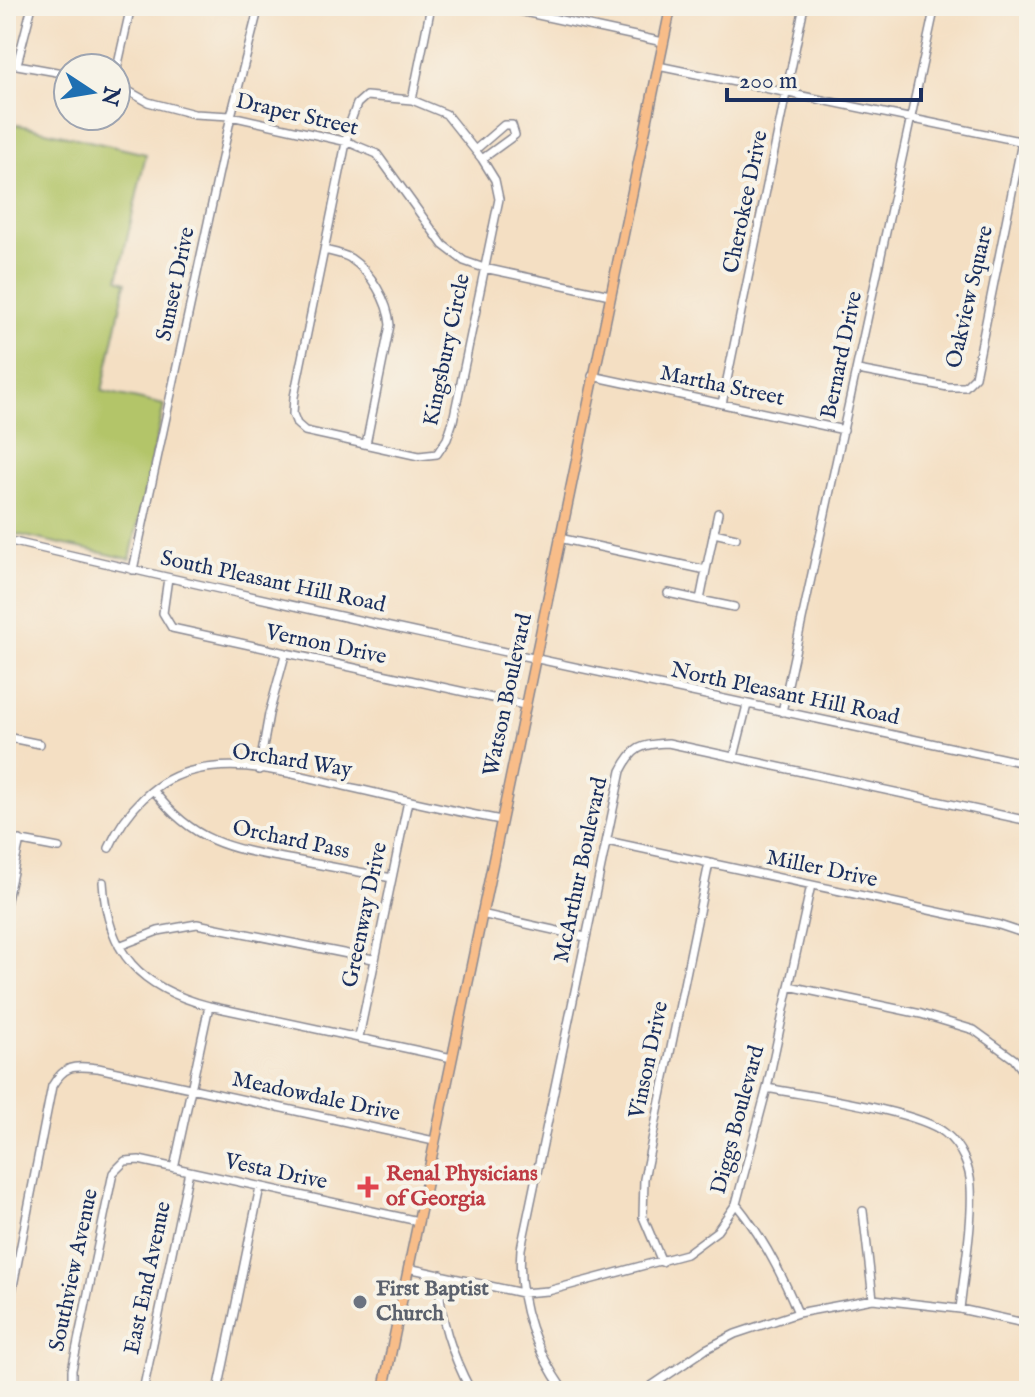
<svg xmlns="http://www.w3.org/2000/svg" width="1035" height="1397" viewBox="0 0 1035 1397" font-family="'IM FELL English',serif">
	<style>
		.green { fill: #b3c569; stroke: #677a64; stroke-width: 2 }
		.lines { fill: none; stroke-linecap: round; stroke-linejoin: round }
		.minor-casing { stroke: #888790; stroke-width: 10 }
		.major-casing { stroke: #888790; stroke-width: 12 }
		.minor { stroke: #fff; stroke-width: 7 }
		.major { stroke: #f8bd89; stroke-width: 9 }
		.health-dot { fill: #e0444e; stroke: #f7f3e8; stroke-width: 3 }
		.worship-dot { fill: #6b7280; stroke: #f7f3e8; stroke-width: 3 }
		.labels { text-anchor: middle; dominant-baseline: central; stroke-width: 8; stroke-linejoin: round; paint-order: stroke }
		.street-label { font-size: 22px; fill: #1b2f5e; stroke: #f7f3e8 }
		.health-label { font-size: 22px; font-weight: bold; fill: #be3a42; stroke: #f7f3e8; text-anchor: start }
		.worship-label { font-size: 22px; font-weight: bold; fill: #5b616d; stroke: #f7f3e8; text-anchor: start }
	</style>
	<rect width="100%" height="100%" fill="#f7f3e8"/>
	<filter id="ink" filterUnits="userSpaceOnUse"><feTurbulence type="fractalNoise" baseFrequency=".0125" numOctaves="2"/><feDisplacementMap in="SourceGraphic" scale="16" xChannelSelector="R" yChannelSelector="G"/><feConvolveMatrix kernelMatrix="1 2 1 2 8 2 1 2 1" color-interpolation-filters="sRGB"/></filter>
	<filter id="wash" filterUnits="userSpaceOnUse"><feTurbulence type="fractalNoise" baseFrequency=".006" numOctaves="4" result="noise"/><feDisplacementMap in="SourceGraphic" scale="32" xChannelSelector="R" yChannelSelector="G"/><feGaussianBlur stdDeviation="1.8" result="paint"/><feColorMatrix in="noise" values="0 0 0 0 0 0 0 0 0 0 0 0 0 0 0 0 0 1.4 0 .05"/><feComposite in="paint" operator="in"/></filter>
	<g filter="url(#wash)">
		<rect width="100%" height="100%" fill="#f4dfc3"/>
		<path class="green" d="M6,122L146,154L118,279L126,282L102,391L164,405L130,559L6,532Z"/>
	</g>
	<g filter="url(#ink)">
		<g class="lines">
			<g class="minor-casing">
				<path id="minor" d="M496,6L663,42
					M6,63L68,74
					M17,64L32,6
					M658,66L1029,143
					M116,73L131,6
					M116,84L148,102L194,114L231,116L348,142L377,154L443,245L464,261L484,268L610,295
					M366,96L412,100L446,114L482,159L495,180L499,199L453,421L447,439L437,454L419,456L305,431L297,424L293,414L294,397L350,123L357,104Z
					M412,100L431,6
					M475,150L504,125H512L515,135L482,159
					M324,250C332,252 343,254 350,258C371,272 388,301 390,325L366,444
					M858,370L948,387H965L975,377L1029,107
					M592,376L844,430
					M722,404L804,6
					M714,533L736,538
					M559,538L706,570L718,513
					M6,540C346,620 688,691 1029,764
					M133,570L231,116L259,6
					M706,570L700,600L734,607
					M168,578L163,613L172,628L524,705
					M668,593L700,600
					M782,712L935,6
					M6,737L40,744
					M734,757L747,705
					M1021,762L1029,721
					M259,770L269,714L285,655
					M154,791C194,844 233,849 294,860C326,866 359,872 392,878
					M6,838L59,848
					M607,841L999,925L1029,935
					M109,848C125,812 155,778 196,770C248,758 307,778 358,789C405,800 453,811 501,820
					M103,882C107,954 141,988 209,1006L452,1058
					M6,904L20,840
					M481,914L585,937
					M119,946L158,931L197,924L373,959
					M789,986L921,1014L974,1030L1014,1059L1029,1079
					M359,1037L408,801
					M767,1088C807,1096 917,1110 945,1133C961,1146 970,1167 971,1187C973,1224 964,1271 960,1309
					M174,1168L209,1006
					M736,1204C763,1237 782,1274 798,1313
					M863,1211L873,1299
					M662,1262L643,1217L644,1179L709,863
					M408,1268L522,1293L548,1291L686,1254L717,1231L736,1204L767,1088L811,885
					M441,1274C435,1311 454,1359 471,1391
					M6,1322L52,1086C65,1064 74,1066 98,1068L434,1141
					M79,1391L72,1384V1370L113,1173L125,1161L139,1160L418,1221
					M143,1391L189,1171
					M218,1391L260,1187
					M564,1391C534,1348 517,1301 521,1249L621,771C633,747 641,744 668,743L1029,821
					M644,1391L706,1349L735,1334L798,1313L873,1299L960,1309L1029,1324
					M1027,1391L1029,1388"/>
			</g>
			<g class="major-casing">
				<path id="major" d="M383,1391L671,6"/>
			</g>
			<use href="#minor" class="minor"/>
			<use href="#major" class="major"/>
		</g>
	</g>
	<path class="health-dot" d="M364 1175h8v8h8v8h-8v8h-8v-8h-8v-8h8z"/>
	<circle class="worship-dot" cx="360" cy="1302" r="8"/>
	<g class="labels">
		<g class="street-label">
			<text transform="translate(297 115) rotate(13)">Draper Street</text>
			<text transform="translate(746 202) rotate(-78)">Cherokee Drive</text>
			<text transform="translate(176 284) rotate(-78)">Sunset Drive</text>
			<text transform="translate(970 297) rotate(-77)">Oakview Square</text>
			<text transform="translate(447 350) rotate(-78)">Kingsbury Circle</text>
			<text transform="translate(842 355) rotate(-78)">Bernard Drive</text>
			<text transform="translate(722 386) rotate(12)">Martha Street</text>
			<text transform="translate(273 582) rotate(12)">South Pleasant Hill Road</text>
			<text transform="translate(326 645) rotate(12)">Vernon Drive</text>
			<text transform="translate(785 694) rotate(12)">North Pleasant Hill Road</text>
			<text transform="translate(508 695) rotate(-78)">Watson Boulevard</text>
			<text transform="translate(292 761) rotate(9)">Orchard Way</text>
			<text transform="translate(291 840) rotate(12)">Orchard Pass</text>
			<text transform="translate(822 869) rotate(12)">Miller Drive</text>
			<text transform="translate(581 870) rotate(-78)">McArthur Boulevard</text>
			<text transform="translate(365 915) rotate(-78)">Greenway Drive</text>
			<text transform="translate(649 1060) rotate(-78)">Vinson Drive</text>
			<text transform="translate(316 1097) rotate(12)">Meadowdale Drive</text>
			<text transform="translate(738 1120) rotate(-75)">Diggs Boulevard</text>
			<text transform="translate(276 1172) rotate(12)">Vesta Drive</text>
			<text transform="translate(74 1270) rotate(-78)">Southview Avenue</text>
			<text transform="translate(148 1278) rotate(-78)">East End Avenue</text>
		</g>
		<g class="health-label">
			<text x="386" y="1174">Renal Physicians<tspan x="386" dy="25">of Georgia</tspan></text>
		</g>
		<g class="worship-label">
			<text x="376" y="1289">First Baptist<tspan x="376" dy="25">Church</tspan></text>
		</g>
	</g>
	<rect width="1035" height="1397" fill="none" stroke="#f7f3e8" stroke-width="32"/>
	<g transform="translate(92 92) rotate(102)"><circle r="38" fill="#f7f3e8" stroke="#9fa5b1" stroke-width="2"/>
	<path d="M0-6L14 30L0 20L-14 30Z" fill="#1f6fb2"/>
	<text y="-12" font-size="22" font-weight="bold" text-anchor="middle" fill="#1b2f5e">N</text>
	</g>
	<path d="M727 88v12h194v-12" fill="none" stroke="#1b2f5e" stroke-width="4"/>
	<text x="739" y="88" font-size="24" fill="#1b2f5e" stroke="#f7f3e8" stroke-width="6" paint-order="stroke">200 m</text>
</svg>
